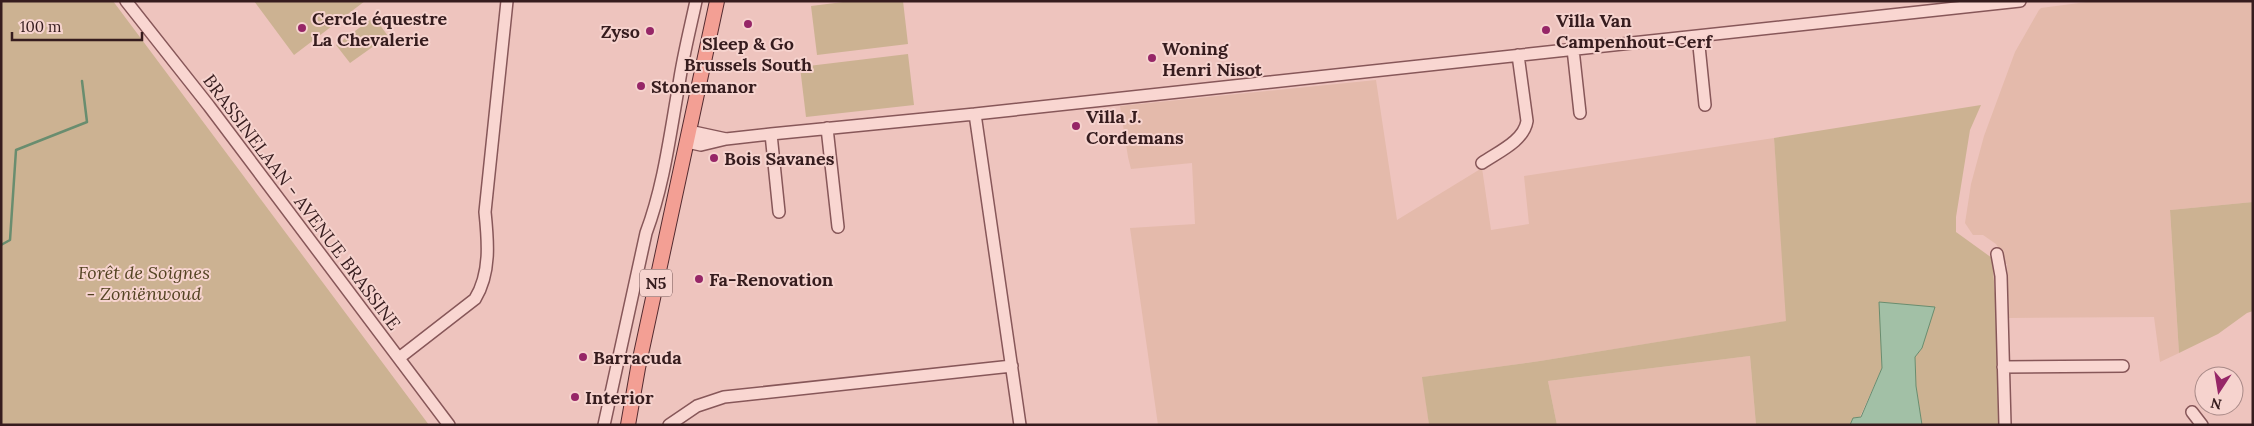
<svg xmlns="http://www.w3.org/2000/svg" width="2254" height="426" viewBox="0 0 2254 426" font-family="Lora,serif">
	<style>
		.farmland { fill: #e4baab }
		.green { fill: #ccb292 }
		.water { fill: #a2c0a6; stroke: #698d6f }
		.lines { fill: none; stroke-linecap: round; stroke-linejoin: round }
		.stream { stroke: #698d6f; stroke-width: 2.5 }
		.minor-casing { stroke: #875759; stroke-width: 14 }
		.major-casing { stroke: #542b30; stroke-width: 16 }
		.minor { stroke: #f9d6d1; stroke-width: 11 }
		.major { stroke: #f39f94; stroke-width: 14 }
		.poi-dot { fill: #962667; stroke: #f6d3ce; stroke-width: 2 }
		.labels { text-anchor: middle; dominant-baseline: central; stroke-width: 4; stroke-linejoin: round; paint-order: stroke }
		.shield { fill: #f6d3ce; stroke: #705353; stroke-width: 1 }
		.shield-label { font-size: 16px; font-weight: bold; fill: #361c1e }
		.poi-label { font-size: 18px; font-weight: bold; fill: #361c1e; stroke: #f6d3ce; text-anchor: start }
		.street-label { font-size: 18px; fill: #361c1e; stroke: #f6d3ce }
		.park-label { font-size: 18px; font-style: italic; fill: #534322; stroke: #f6d3ce }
	</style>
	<rect width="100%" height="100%" fill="#eec4be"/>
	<path class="farmland" d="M2094,1H2253V202L2170,210L2179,353L2160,362L2154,317L2009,318L2007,264H2004L2002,254L1996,244L1983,235H1973L1965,223L1971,184L1984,136L2015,52L2039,10L2041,8Z
		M1376,80L1397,220L1482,168L1491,230L1529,224L1524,176L1774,138L1787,321L1540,361L1423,377L1429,425H1158L1130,228L1195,224L1192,163L1131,169L1128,157L1120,106Z
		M1750,356L1756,425H1557L1548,381Z"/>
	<path class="green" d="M1,1H113L429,425H1Z
		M254,1H365L294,55Z
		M851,1H903L908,44L817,55L811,6Z
		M374,17L388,36L350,63L336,45Z
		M908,54L914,105L806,117L800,67Z
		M1981,105L1970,130L1956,217V232L1992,258L1997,317L1998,425H1922L1916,386L1915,357L1922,348L1880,302L1882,368L1860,417L1853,418L1850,425H1756L1750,356L1548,381L1557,425H1429L1422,377L1540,361L1786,321L1774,138Z
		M2253,202V311L2247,313L2218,334L2179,353L2170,210Z"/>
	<path class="water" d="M1879,302L1935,307L1922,348L1915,357L1916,386L1922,425H1850L1853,418L1861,417L1882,368Z"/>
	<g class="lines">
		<path class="stream" d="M1,245L10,240L16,150L87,122L82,81"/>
		<g class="minor-casing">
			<path id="minor" d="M126,1L209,106L449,425
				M1698,36L1705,105
				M1573,49L1580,113
				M975,114L1020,425
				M827,128L838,227
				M689,131L726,139
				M771,134L779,212
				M687,142L701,145L726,139L771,134L975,114L2020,1
				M1482,163C1498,152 1524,141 1527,121L1518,55
				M1997,254L2001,276L2005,425
				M399,358L475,299C491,273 488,241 485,212L507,1
				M2003,367L2123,366
				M2192,412L2202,425
				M604,425L646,233C664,185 670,134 679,84C683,56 690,29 696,1
				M669,425L697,406L724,397L1012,366"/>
		</g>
		<g class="major-casing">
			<path id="major" d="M628,425L638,368L717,1"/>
		</g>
		<use href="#minor" class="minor"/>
		<use href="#major" class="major"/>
	</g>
	<g class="poi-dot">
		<circle cx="748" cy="24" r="5"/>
		<circle cx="302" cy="28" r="5"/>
		<circle cx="1546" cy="30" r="5"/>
		<circle cx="650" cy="31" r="5"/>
		<circle cx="1152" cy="58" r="5"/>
		<circle cx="641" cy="86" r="5"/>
		<circle cx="1076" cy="126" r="5"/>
		<circle cx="714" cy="158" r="5"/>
		<circle cx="699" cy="279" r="5"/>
		<circle cx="583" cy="357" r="5"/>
		<circle cx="575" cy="397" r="5"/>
	</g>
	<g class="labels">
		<rect class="shield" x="640" y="269.5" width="32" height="27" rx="4"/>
		<g class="shield-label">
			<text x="656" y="283">N5</text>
		</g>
		<g class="poi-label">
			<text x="312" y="18">Cercle équestre<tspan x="312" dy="21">La Chevalerie</tspan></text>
			<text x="1556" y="20">Villa Van<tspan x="1556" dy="21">Campenhout-Cerf</tspan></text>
			<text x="640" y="31" text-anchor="end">Zyso</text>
			<text x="748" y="43" text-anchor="middle">Sleep &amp; Go<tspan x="748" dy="21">Brussels South</tspan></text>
			<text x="1162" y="48">Woning<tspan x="1162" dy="21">Henri Nisot</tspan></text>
			<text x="651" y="86">Stonemanor</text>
			<text x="1086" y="116">Villa J.<tspan x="1086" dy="21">Cordemans</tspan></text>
			<text x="724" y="158">Bois Savanes</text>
			<text x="709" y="279">Fa-Renovation</text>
			<text x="593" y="357">Barracuda</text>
			<text x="585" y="397">Interior</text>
		</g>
		<g class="street-label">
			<text transform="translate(302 202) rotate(53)">BRASSINELAAN - AVENUE BRASSINE</text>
		</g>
		<g class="park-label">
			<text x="144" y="272">Forêt de Soignes<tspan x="144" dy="21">- Zoniënwoud</tspan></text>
		</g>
	</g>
	<rect width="2254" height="426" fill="none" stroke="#361c1e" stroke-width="5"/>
	<g transform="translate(2219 391) rotate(192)"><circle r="24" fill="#f6d3ce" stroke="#a98a88"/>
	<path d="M0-4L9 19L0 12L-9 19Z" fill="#962667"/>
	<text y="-8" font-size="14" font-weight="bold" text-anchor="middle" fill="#361c1e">N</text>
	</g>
	<path d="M12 32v8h130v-8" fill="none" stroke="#361c1e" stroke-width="2.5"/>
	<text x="20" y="32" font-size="15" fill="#361c1e" stroke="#f6d3ce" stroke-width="4" paint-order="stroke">100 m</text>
</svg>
